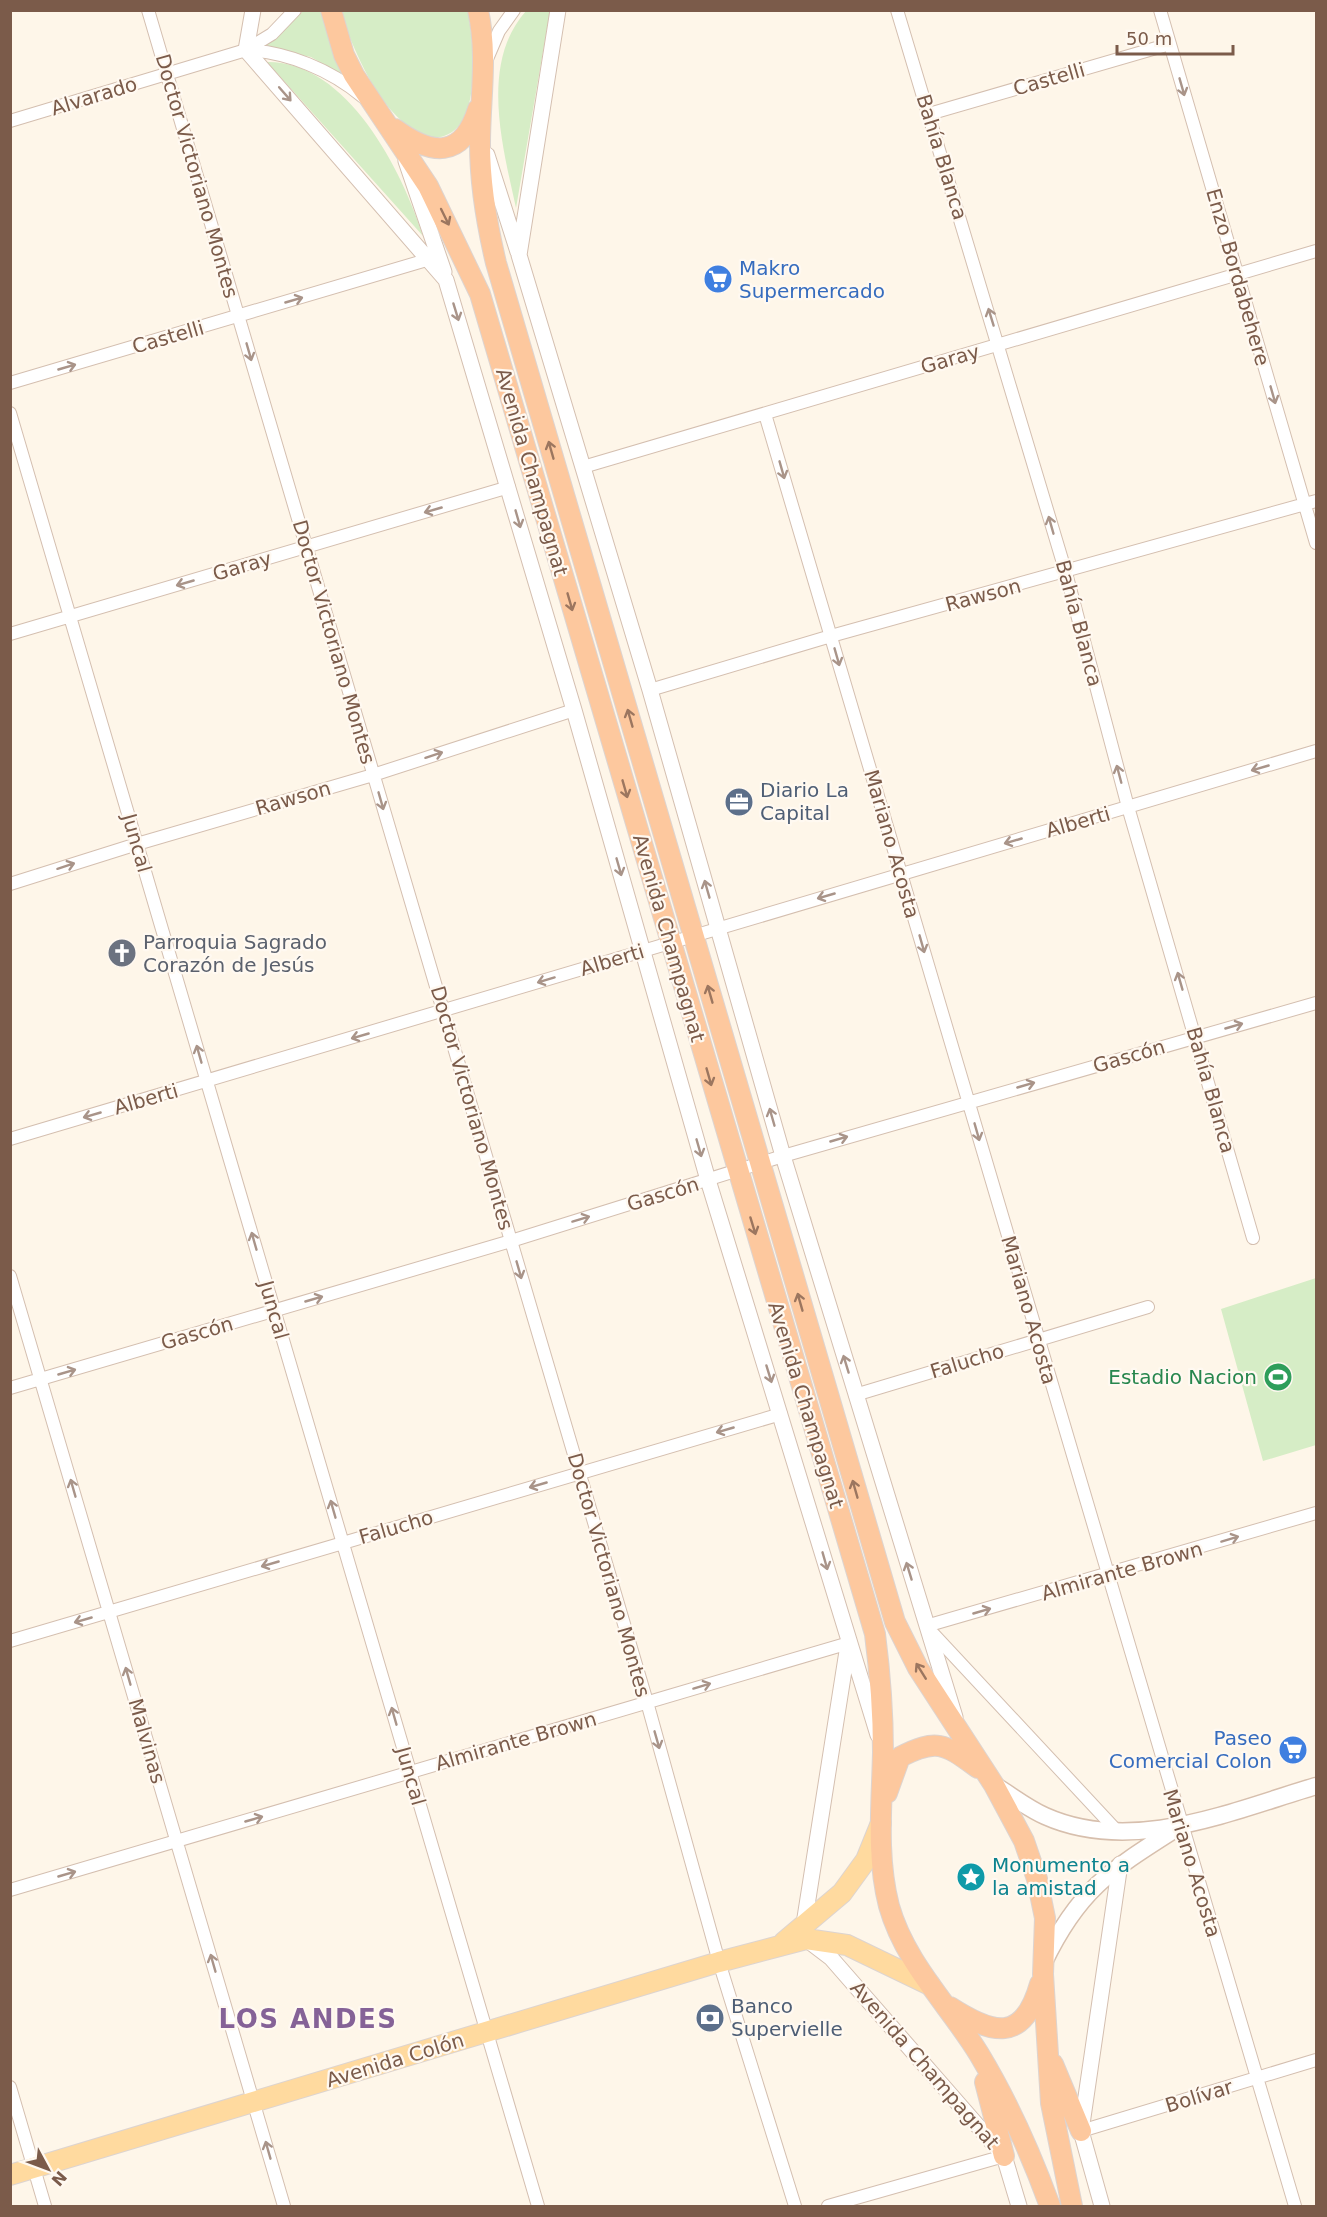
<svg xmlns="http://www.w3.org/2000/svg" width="1327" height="2217" viewBox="0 0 1327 2217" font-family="'DejaVu Sans',sans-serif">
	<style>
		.green { fill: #d6edc6 }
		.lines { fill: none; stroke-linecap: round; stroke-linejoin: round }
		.minor-casing { stroke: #d4bfb0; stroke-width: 14 }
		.tertiary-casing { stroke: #d4bfb0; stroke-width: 17 }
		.secondary-casing { stroke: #d7bfad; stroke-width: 19 }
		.primary-casing { stroke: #ddd4d0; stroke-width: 22 }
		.trunk-casing { stroke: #ddd4d0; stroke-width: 22 }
		.minor { stroke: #fff; stroke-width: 12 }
		.tertiary { stroke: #fff; stroke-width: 15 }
		.secondary { stroke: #fff; stroke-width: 16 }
		.primary { stroke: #ffda9f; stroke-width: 20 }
		.trunk { stroke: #fdc89e; stroke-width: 20 }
		.oneway { stroke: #a99489 }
		.oneway2 { stroke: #9c765f }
		.labels { text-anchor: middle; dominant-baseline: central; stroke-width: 4.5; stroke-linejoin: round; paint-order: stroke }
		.street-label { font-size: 20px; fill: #7b5b4a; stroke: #fff9f1 }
		.shop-label { font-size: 20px; fill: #366cbe; stroke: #fff9f1; text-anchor: start }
		.service-label { font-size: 20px; fill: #4e5e75; stroke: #fff9f1; text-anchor: start }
		.worship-label { font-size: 20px; fill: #5b616d; stroke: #fff9f1; text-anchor: start }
		.leisure-label { font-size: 20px; fill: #27864d; stroke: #fff9f1; text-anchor: end }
		.culture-label { font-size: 20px; fill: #0d838f; stroke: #fff9f1; text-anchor: start }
		.district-label { font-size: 26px; font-weight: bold; letter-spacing: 1.5px; fill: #856297; stroke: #fff9f1 }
	</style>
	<rect width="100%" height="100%" fill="#fef6e9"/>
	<path class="green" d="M303,11H320L347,78L311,57L260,47L276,38Z
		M340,11H468C473,42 483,124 444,136C435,139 425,137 417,132C378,110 354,51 340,11Z
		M526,11H550L516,208C503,147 479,64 526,11Z
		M267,62C347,61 402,170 423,236Z
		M1316,1278V1445L1263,1461L1221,1309Z"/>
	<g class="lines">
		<g class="minor-casing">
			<path id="minor" d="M148,10L647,1702L719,1962L795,2206
				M897,10L1066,573L1128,807L1253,1238
				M1160,10L1316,543
				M246,50C288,52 331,70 363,97
				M487,59L499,31L514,10
				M929,114L1170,44
				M10,121L246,50L272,34L295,10
				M10,383L430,259
				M10,413L538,2206
				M765,414L1295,2206
				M583,467L1316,251
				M10,634L509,487
				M650,690L831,636L1316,501
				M10,884L137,844L373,775L574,710
				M10,1139L1316,751
				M10,1276L284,2206
				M10,1388L511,1241L783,1156L1316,1003
				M855,1395L1148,1307
				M10,1641L781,1414
				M1117,1831L926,1626L1316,1513
				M10,1890L849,1643
				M10,2087L45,2206
				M1081,2131L1316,2060
				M828,2206L1004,2156"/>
		</g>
		<g class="tertiary-casing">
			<path id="tertiary" d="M253,10L246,50L446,280L574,710L708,1180L878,1735
				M558,10L519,255L650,690L783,1156L955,1717
				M487,155L518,252
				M406,161L444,272
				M804,1924L848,1645
				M806,1939L831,1958L1004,2156L1019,2206
				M1102,2206L1081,2131L1120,1864"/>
		</g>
		<g class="secondary-casing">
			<path id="secondary" d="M994,1785C1011,1795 1027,1808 1045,1816C1132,1855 1232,1811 1316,1786
				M1044,1962C1079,1889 1111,1870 1177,1828"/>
		</g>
		<g class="primary-casing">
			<path id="primary" d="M784,1942L842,1893L866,1860L881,1823
				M10,2175L719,1962L806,1939L847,1945L930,1985"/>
		</g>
		<g class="trunk-casing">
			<path id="trunk" d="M331,10L344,55L354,75L428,186L480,294L875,1634C880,1673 883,1712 883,1752C882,1803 876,1856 889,1906C905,1963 949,2005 979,2054C1008,2102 1031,2154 1050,2206
				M478,10C488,56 480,98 480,144C480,184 487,225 496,263L895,1622L918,1668L994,1785L1024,1841L1037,1879L1045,1918L1043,1974L1051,2103L1072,2206
				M395,129C431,155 462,160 478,109
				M887,1793L900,1757C938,1737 946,1745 978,1768
				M950,2007C992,2034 1023,2044 1040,1984
				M1053,2064L1081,2131
				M985,2082L1004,2156"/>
		</g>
		<use href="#minor" class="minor"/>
		<use href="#tertiary" class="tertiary"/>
		<use href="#secondary" class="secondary"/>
		<use href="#primary" class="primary"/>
		<use href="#trunk" class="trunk"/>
	</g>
	<defs><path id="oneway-shaft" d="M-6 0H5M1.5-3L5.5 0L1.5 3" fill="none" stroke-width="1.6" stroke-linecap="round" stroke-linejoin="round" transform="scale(1.5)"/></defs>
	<g class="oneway">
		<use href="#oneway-shaft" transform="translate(1182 87) rotate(74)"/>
		<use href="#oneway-shaft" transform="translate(285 94) rotate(49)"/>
		<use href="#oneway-shaft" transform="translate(294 300) rotate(-16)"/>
		<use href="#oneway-shaft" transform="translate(456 312) rotate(73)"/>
		<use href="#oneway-shaft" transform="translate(991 317) rotate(-107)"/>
		<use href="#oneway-shaft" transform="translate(249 352) rotate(74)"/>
		<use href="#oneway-shaft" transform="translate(67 367) rotate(-16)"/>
		<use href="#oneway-shaft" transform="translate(1273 395) rotate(74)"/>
		<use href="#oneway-shaft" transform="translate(782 470) rotate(74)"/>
		<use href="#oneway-shaft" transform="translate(433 510) rotate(164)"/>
		<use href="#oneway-shaft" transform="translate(518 519) rotate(74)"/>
		<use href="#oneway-shaft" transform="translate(1051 525) rotate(-106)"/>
		<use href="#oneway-shaft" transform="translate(185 583) rotate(164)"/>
		<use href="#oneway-shaft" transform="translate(837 657) rotate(74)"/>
		<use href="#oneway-shaft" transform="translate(434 755) rotate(-18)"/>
		<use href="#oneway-shaft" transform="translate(1260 768) rotate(164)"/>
		<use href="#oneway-shaft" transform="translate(1119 774) rotate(-105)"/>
		<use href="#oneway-shaft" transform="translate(381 801) rotate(74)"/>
		<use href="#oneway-shaft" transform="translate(1013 841) rotate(164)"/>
		<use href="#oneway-shaft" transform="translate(66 866) rotate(-18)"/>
		<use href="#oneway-shaft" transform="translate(619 867) rotate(74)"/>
		<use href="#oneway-shaft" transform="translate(707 889) rotate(-106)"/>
		<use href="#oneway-shaft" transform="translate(826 896) rotate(164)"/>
		<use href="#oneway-shaft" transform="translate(922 944) rotate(74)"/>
		<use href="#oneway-shaft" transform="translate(546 980) rotate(163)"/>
		<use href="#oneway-shaft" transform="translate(1180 981) rotate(-106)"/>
		<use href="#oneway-shaft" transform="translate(1234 1026) rotate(-16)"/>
		<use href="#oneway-shaft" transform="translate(360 1036) rotate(164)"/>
		<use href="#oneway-shaft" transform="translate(199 1054) rotate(-106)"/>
		<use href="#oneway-shaft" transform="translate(1026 1085) rotate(-16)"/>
		<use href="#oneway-shaft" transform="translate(92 1115) rotate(164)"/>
		<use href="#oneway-shaft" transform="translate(772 1117) rotate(-106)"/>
		<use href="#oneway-shaft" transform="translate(977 1132) rotate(74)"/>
		<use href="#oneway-shaft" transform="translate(839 1139) rotate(-16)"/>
		<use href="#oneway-shaft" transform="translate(699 1148) rotate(74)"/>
		<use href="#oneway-shaft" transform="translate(581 1219) rotate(-17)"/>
		<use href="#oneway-shaft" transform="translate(254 1241) rotate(-106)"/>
		<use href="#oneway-shaft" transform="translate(519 1270) rotate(74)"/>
		<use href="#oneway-shaft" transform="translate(314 1299) rotate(-16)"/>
		<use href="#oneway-shaft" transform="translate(846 1364) rotate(-107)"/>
		<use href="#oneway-shaft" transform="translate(67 1372) rotate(-16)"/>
		<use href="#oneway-shaft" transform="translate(769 1374) rotate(73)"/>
		<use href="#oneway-shaft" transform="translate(725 1430) rotate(164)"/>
		<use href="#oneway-shaft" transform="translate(538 1485) rotate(164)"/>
		<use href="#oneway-shaft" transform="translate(73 1488) rotate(-106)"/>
		<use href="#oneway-shaft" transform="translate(333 1509) rotate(-106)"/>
		<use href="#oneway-shaft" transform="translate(1230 1539) rotate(-17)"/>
		<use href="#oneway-shaft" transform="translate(825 1561) rotate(74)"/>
		<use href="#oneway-shaft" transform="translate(270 1564) rotate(164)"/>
		<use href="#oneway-shaft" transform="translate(909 1571) rotate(-107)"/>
		<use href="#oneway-shaft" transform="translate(982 1611) rotate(-16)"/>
		<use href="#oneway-shaft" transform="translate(83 1620) rotate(164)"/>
		<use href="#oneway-shaft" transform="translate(128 1676) rotate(-106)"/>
		<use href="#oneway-shaft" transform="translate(702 1686) rotate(-17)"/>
		<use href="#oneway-shaft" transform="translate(394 1716) rotate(-106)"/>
		<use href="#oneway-shaft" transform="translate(657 1740) rotate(74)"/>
		<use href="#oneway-shaft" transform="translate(254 1819) rotate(-16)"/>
		<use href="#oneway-shaft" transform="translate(67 1874) rotate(-16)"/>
		<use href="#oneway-shaft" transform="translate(213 1963) rotate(-106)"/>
		<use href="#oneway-shaft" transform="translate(268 2150) rotate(-106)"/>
	</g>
	<g class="oneway2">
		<use href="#oneway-shaft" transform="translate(445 217) rotate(64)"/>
		<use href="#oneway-shaft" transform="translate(551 450) rotate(-106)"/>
		<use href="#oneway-shaft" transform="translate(570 602) rotate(74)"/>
		<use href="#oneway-shaft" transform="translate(630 718) rotate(-106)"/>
		<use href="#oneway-shaft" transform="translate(625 789) rotate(74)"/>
		<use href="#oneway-shaft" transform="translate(710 994) rotate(-106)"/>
		<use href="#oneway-shaft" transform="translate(709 1077) rotate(74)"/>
		<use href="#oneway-shaft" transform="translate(753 1226) rotate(73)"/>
		<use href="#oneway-shaft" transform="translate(800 1302) rotate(-106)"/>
		<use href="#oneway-shaft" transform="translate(855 1489) rotate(-106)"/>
		<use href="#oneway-shaft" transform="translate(921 1671) rotate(-122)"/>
	</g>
	<defs>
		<g id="supermarket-disc" transform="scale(1.5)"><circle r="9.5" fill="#3f7fe0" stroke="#fff9f1"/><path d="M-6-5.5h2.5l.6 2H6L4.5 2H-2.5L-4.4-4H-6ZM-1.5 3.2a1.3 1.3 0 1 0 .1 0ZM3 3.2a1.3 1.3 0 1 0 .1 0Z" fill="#fff"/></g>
		<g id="office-disc" transform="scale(1.5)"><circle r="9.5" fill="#5c6f8a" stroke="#fff9f1"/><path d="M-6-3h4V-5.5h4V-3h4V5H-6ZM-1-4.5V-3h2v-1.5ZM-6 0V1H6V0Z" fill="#fff"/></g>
		<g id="church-disc" transform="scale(1.5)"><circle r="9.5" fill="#6b7280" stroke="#fff9f1"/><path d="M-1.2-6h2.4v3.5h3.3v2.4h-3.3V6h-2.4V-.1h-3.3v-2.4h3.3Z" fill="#fff"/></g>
		<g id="stadium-disc" transform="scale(1.5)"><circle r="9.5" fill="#2e9e5b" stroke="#fff9f1"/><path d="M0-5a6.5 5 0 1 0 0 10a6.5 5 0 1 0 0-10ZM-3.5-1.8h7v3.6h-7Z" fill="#fff"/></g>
		<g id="sight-disc" transform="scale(1.5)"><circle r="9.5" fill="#0f9aa8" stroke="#fff9f1"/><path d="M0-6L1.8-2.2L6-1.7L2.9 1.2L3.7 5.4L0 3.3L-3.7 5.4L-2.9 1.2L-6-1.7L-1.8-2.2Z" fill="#fff"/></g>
		<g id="bank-disc" transform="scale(1.5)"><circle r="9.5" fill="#5c6f8a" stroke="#fff9f1"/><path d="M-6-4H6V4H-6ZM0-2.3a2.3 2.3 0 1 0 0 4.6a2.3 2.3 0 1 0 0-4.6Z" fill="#fff"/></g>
	</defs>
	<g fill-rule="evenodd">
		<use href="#supermarket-disc" x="718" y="279"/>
		<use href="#office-disc" x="739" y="802"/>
		<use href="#church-disc" x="122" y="953"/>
		<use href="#stadium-disc" x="1278" y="1377"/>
		<use href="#supermarket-disc" x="1293" y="1750"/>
		<use href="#sight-disc" x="971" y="1877"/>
		<use href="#bank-disc" x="710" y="2018"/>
	</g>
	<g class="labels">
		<g class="street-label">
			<text transform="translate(1049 79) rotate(-16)">Castelli</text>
			<text transform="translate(94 96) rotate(-17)">Alvarado</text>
			<text transform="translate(942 157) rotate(73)">Bahía Blanca</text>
			<text transform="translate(197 176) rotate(74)">Doctor Victoriano Montes</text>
			<text transform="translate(1238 277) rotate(74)">Enzo Bordabehere</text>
			<text transform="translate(168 337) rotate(-16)">Castelli</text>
			<text transform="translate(950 359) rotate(-16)">Garay</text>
			<text transform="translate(532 472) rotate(74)">Avenida Champagnat</text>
			<text transform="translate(242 566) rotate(-16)">Garay</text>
			<text transform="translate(983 595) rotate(-15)">Rawson</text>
			<text transform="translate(1079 623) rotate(75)">Bahía Blanca</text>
			<text transform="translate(334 642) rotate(74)">Doctor Victoriano Montes</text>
			<text transform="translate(293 798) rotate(-16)">Rawson</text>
			<text transform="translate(1078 822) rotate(-16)">Alberti</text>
			<text transform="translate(137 843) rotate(74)">Juncal</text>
			<text transform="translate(892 844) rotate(74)">Mariano Acosta</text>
			<text transform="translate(669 938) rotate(74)">Avenida Champagnat</text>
			<text transform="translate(612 960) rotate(-17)">Alberti</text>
			<text transform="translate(1129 1056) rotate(-16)">Gascón</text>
			<text transform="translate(1211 1090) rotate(74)">Bahía Blanca</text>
			<text transform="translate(146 1099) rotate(-16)">Alberti</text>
			<text transform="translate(472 1108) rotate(74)">Doctor Victoriano Montes</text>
			<text transform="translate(663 1194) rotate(-17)">Gascón</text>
			<text transform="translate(274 1310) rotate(74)">Juncal</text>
			<text transform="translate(1029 1310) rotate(74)">Mariano Acosta</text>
			<text transform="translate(197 1333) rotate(-16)">Gascón</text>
			<text transform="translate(967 1361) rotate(-17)">Falucho</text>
			<text transform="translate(806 1405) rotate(73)">Avenida Champagnat</text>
			<text transform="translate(396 1527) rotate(-16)">Falucho</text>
			<text transform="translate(1122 1571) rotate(-16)">Almirante Brown</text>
			<text transform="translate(609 1575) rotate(74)">Doctor Victoriano Montes</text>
			<text transform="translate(147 1741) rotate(74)">Malvinas</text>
			<text transform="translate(516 1741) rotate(-16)">Almirante Brown</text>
			<text transform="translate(411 1776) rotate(74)">Juncal</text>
			<text transform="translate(1192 1863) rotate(73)">Mariano Acosta</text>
			<text transform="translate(395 2060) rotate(-17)">Avenida Colón</text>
			<text transform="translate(925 2065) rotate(49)">Avenida Champagnat</text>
			<text transform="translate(1199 2096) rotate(-17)">Bolívar</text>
		</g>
		<g class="shop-label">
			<text x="739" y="268">Makro<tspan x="739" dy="23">Supermercado</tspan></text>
			<text x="1272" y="1738" text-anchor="end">Paseo<tspan x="1272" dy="23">Comercial Colon</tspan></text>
		</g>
		<g class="service-label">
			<text x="760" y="790">Diario La<tspan x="760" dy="23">Capital</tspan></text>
			<text x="731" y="2006">Banco<tspan x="731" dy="23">Supervielle</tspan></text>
		</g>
		<g class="worship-label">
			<text x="143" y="942">Parroquia Sagrado<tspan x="143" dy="23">Corazón de Jesús</tspan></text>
		</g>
		<g class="leisure-label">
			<text x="1257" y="1377">Estadio Nacion</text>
		</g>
		<g class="culture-label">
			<text x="992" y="1865">Monumento a<tspan x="992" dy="23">la amistad</tspan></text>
		</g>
		<g class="district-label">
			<text x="308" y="2019">LOS ANDES</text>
		</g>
	</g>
	<rect width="1327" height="2217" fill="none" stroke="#7b5b4a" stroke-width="24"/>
	<g transform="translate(48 2169) rotate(131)" stroke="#fff9f1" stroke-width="4.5" paint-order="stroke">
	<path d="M0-4.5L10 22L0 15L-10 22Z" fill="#7b5b4a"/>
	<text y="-9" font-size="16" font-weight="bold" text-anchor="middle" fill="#7b5b4a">N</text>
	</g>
	<path d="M1117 45v9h116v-9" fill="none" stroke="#7b5b4a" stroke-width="3"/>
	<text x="1126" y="45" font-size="18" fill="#7b5b4a" stroke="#fff9f1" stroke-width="4.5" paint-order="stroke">50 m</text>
</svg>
